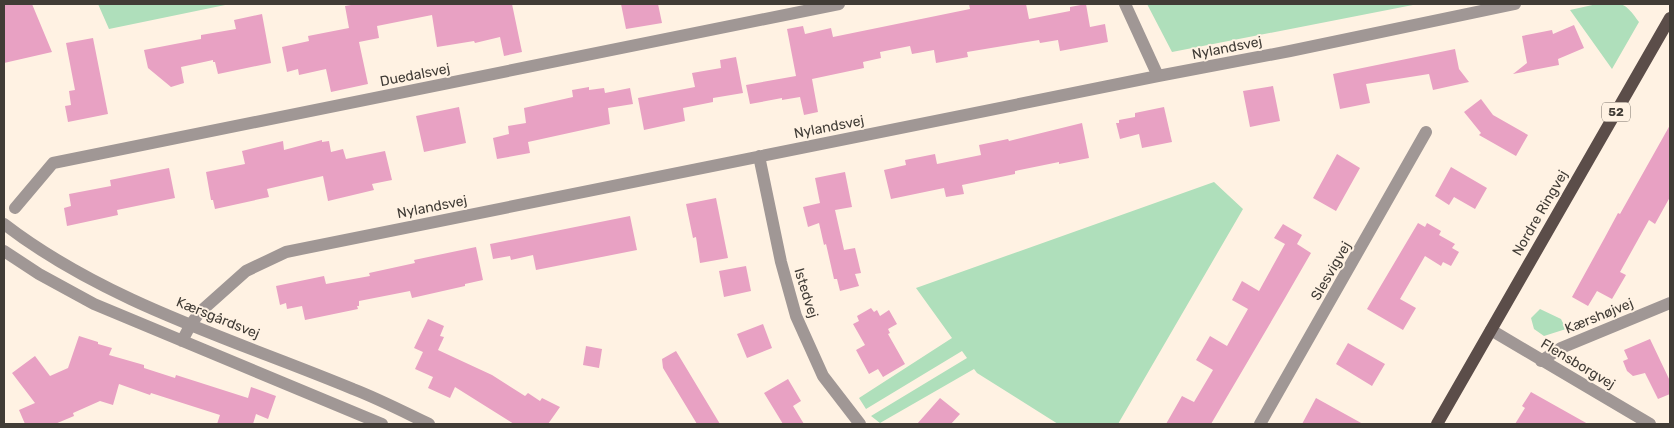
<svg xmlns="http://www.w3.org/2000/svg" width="1674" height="428" viewBox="0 0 1674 428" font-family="Rubik,sans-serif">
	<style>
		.green { fill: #afdfbb }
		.building { fill: #e8a1c3 }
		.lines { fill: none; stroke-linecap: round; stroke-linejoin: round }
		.minor { stroke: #a09795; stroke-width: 12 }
		.major { stroke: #5b4d49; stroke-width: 12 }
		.labels { text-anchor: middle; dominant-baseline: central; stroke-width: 4; stroke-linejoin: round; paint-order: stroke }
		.shield { fill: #fff2e3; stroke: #7a736a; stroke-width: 1 }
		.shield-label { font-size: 12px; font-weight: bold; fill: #413c36 }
		.street-label { font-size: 14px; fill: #413c36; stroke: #fff2e3 }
	</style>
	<rect width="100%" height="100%" fill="#fff2e3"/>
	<path class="green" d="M98,4H230L109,29Z
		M1147,4H1418L1172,52Z
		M1597,4C1624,4 1623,0 1639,22L1612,69L1570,10Z
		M1214,182L1243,209L1118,424H1058L977,373L974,369L880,423L871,416L967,358L962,351L866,409L859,398L952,338L916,288Z
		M1540,309L1561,319L1566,329L1544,336L1534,329L1531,318Z"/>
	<path class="building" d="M4,4H32L52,52L4,63Z
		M357,4H512L522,52L504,56L500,37L475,43L474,41L437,47L432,15L377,26L379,38L359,42L368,84L331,92L326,69L299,75L298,69L287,72L282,47L309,41L308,36L349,28L345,6Z
		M621,4H658L662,23L626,29Z
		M969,4H1026L1029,19L1070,11V7L1086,4L1090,27L1105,24L1108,42L1060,51L1058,40L1040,43L1039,40L967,52L968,57L936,63L934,50L912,54L910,46L880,52L881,58L863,62L864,68L812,79L818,112L804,115L800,97L782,100V98L750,104L746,85L796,76L787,29L803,26L805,34L831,28L833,37L970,9Z
		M262,14L271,63L218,74L215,62H213V60L181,67L184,83L171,87L148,68L144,50L201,39V35L236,29L234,20Z
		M1574,25L1584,48L1558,59L1559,65L1513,74L1527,63L1522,36L1552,30L1553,34Z
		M93,38L108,114L68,122L65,106L71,105L69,91L75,90L66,43Z
		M1455,49L1459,69L1469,82L1433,90L1429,74L1366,84L1370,103L1340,109L1333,74Z
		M736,57L743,93L713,98V102L683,108L685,121L644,130L638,98L695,87L692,73L721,68L720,60Z
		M1273,86L1280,121L1250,127L1243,91Z
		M589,87V90L604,88L605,93L630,88L633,104L608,108L610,124L528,142L530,153L497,159L493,138L509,134L508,126L526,123L524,108L573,97L572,90Z
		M1481,99L1493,115L1528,135L1516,156L1479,135L1481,133L1464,112Z
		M459,107L466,143L424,152L416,116Z
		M1164,107L1172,142L1142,148L1139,134L1120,139L1116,123H1119V120L1135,117V113Z
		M1082,123L1089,158L1059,164V162L1015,171V174L962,185L964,194L946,197L944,188L891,199L884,170L906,165L905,160L935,154L937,164L981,155L979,145L1008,139L1009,141Z
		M1670,125V197L1655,224L1649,220L1620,272L1626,275L1612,299L1597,291L1588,306L1572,297L1604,239L1618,213L1620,214Z
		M322,140V142L329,141L331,152L343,149L346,159L385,151L392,180L372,184L374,190L328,201L323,176L267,189L269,197L215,209L213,200H211L206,172L245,164L242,151L283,141L284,150Z
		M1337,154L1360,168L1336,211L1313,198Z
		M1451,167L1487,188L1475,209L1454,197L1449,205L1435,196Z
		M169,168L175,198L117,210L118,215L67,226L64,208L71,206L69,194L111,186L110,180Z
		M845,172L852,207L835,210L844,250L855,248L861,273L855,274L859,286L840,291L837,279H834L826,244L824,245L819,223L808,227L803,207L820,203L815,178Z
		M716,198L728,258L700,263L696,237L693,238L686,204Z
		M630,216L637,250L536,270L533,255L511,260L510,256L493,259L490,244Z
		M1418,223L1425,227L1427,223L1441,231L1439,235L1455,244L1452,248L1459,252L1451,266L1443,262L1441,266L1425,256L1400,299L1416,308L1403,330L1367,309Z
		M1283,224L1302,235L1297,244L1311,253L1285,298L1211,424H1166L1182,396L1194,402L1213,370L1196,360L1210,336L1227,346L1248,309L1232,300L1242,281L1259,291L1285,244L1274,238Z
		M476,247L483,280L465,284V286L412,298L410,291L359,301V306H357L358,309L305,320L302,306L287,309L286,303L280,305L276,286L324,276L326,284L370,276L369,273L415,263L414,260Z
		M746,266L751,291L724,297L719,271Z
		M871,308L874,312L877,310L880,316L889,310L897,324L888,329L890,333L888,334L905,364L883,377L878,369L869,374L856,350L865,345L853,324L859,321L857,316Z
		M428,319L444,326L440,336L444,337L438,350L492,375L525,396L528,393L540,401L542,398L560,407L548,424H514L455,387L450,398L428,388L433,377L415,369L423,352L414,348Z
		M763,324L772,348L747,358L737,334Z
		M79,336L98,342V344L112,348L109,355L144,365V368L175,378L176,375L248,398L251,387L276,396L268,419L256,414L253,424H217L220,415L151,393L150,395L119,384L113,405L100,401L73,413L74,416L55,424H25L19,410L35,403L12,373L35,356L50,376L68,368Z
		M1650,339L1670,381V394L1658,399L1645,373L1633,376L1627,371L1623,361L1628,359L1624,350Z
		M1348,343L1385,364L1372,386L1336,364Z
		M586,346L602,349L599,368L583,365Z
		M676,351L720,424H697L663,368L662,359Z
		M788,379L801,401L793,406L804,424H783L764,393Z
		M1531,392L1588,424H1515L1525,408L1522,406Z
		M940,398L960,414L951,424H917Z
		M1316,398L1363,424H1302Z"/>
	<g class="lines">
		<path class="minor" d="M1125,4L1158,76
			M759,156L781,262L796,316L823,376L860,424
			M15,208L53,163L839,4
			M4,224C107,303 235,340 353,389C379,399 404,412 429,424
			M4,251L39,274L94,304L382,424
			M1491,330L1650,424
			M182,341L191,324L200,312L246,271L286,252L1158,76L1290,51L1515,4
			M1541,361L1561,348L1670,303
			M1260,424L1426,132"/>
		<path class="major" d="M1437,424L1670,18"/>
	</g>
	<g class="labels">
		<rect class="shield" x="1602" y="102.5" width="28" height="19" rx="4"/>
		<g class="shield-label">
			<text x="1616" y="112">52</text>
		</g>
		<g class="street-label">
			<text transform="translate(1227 48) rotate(-11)">Nylandsvej</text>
			<text transform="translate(415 75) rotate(-11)">Duedalsvej</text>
			<text transform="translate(829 127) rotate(-11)">Nylandsvej</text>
			<text transform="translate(432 207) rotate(-11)">Nylandsvej</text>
			<text transform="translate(1540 213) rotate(-60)">Nordre Ringvej</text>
			<text transform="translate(1331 271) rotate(-60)">Slesvigvej</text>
			<text transform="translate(806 293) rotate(73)">Istedvej</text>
			<text transform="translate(1599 316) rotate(-22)">Kærshøjvej</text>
			<text transform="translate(218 318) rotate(22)">Kærsgårdsvej</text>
			<text transform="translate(1578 364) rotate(31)">Flensborgvej</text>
		</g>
	</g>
	<rect width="1674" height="428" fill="none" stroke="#413c36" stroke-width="10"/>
</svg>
